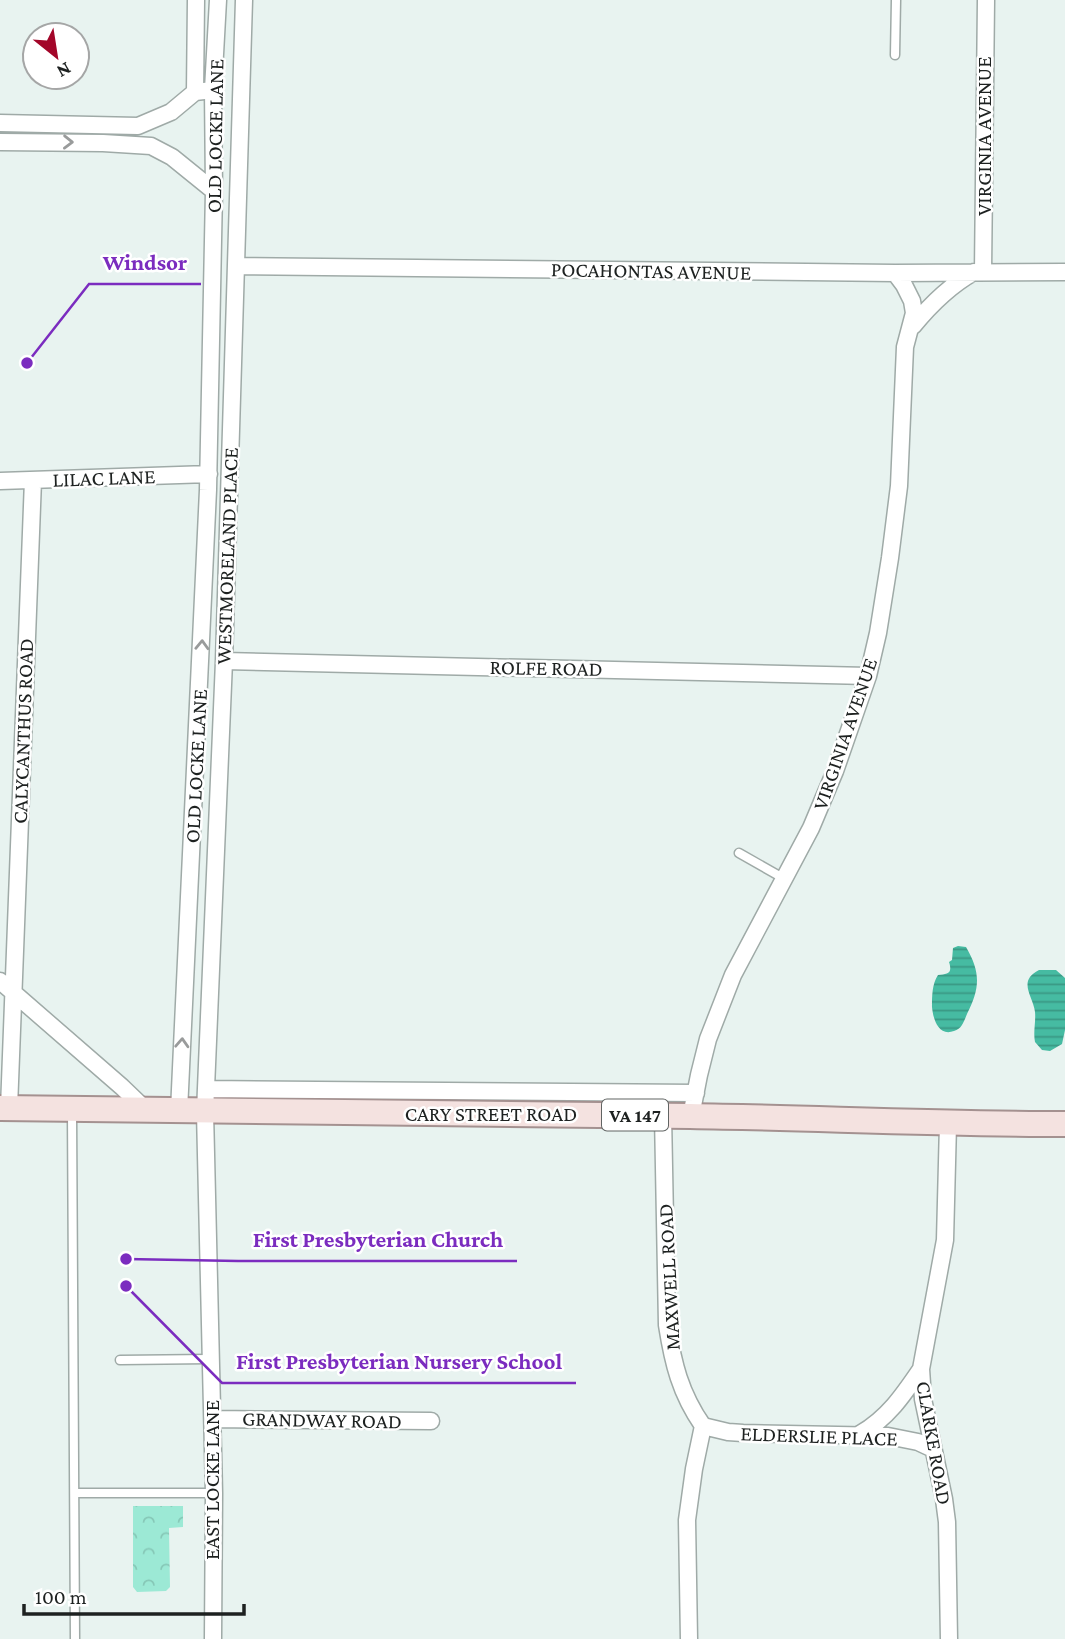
<svg xmlns="http://www.w3.org/2000/svg" width="1065" height="1639" viewBox="0 0 1065 1639" font-family="'Crimson Pro',serif">
	<style>
		.park { fill: url(#park-crowns) }
		.water { fill: url(#water-rules) }
		.lines { fill: none; stroke-linecap: round; stroke-linejoin: round }
		.lane-casing { stroke: #9faaa7; stroke-width: 11 }
		.street-casing { stroke: #9faaa7; stroke-width: 19 }
		.primary-casing { stroke: #a49190; stroke-width: 28 }
		.lane { stroke: #fff; stroke-width: 8 }
		.street { stroke: #fff; stroke-width: 16 }
		.primary { stroke: #f4e2e0; stroke-width: 24 }
		.oneway { stroke: #999b9b }
		.labels { text-anchor: middle; dominant-baseline: central; stroke-width: 5; stroke-linejoin: round; paint-order: stroke }
		.shield { fill: #fff; stroke: #616463; stroke-width: 2 }
		.shield-label { font-size: 19px; font-weight: bold; fill: #1d2120 }
		.street-label { font-size: 21px; fill: #1d2120; stroke: #fff }
		.leader { fill: none; stroke: #7b2cbf; stroke-width: 2.5 }
		.callout-dot { fill: #7b2cbf; stroke: #fff; stroke-width: 2.5 }
		.callout-label { font-size: 23px; text-anchor: middle; font-weight: bold; fill: #7b2cbf; stroke: #fff; stroke-width: 5; stroke-linejoin: round; paint-order: stroke }
	</style>
	<defs>
		<pattern id="park-crowns" width="20" height="18" patternUnits="userSpaceOnUse" patternTransform="scale(1.75)"><rect width="20" height="18" fill="#9ce9d5"/><path d="M2 6a3 3 0 1 1 6 0M12 15a3 3 0 1 1 6 0" fill="none" stroke="#86c8b7"/></pattern>
		<pattern id="water-rules" width="6" height="5" patternUnits="userSpaceOnUse" patternTransform="scale(1.75)"><rect width="6" height="5" fill="#46bba2"/><path d="M0 2.5h6" fill="none" stroke="#3a9884"/></pattern>
	</defs>
	<rect width="100%" height="100%" fill="#e8f3f0"/>
	<path class="park" d="M133,1506H183V1527L169,1528L170,1587L166,1591L137,1592L133,1587Z"/>
	<path class="water" d="M958,946L966,947C981,973 980,988 967,1014C964,1021 962,1029 954,1031C938,1037 933,1018 932,1007C932,996 932,984 938,975C947,974 953,974 949,962L952,960L953,948Z
		M1039,970H1056L1065,978V1030L1062,1044L1050,1051L1042,1050L1035,1042C1033,1032 1036,1022 1035,1012C1033,996 1017,981 1039,970Z"/>
	<g class="lines">
		<g class="lane-casing">
			<path id="lane" d="M895,55L896,0
				M739,853L783,878
				M72,1112L75,1639
				M120,1360L210,1359
				M75,1493H214"/>
		</g>
		<g class="street-casing">
			<path id="street" d="M195,92L196,0
				M0,123L138,126L171,112L195,92L213,90
				M0,142L103,143L151,146L172,157L214,191
				M236,266L895,273L1065,272
				M983,272L986,0
				M913,326C931,304 949,286 974,272
				M0,481L209,474
				M224,661L868,676
				M0,981L122,1087L147,1111
				M206,1089L696,1093
				M9,1108L33,480
				M179,1111L208,490L214,191L213,90L218,0
				M663,1115L667,1325C673,1363 680,1393 703,1426L694,1469L687,1520L689,1639
				M691,1116L699,1075L708,1039L733,975L811,828L835,771L868,676L878,633L890,558L899,486L905,347L914,313L912,301L904,285L895,273
				M948,1124L945,1240L921,1369L923,1399L944,1499L947,1522L949,1639
				M213,1419L431,1421
				M703,1426L728,1432L743,1433L888,1436L918,1442L933,1449
				M860,1434C888,1418 904,1394 921,1369
				M213,1639L214,1493L205,1112L224,661L244,0"/>
		</g>
		<g class="primary-casing">
			<path id="primary" d="M0,1108C230,1112 460,1112 690,1116C815,1118 940,1124 1065,1124"/>
		</g>
		<use href="#lane" class="lane"/>
		<use href="#street" class="street"/>
		<use href="#primary" class="primary"/>
	</g>
	<defs><path id="oneway-chevron" d="M-2-3.5L2.5 0L-2 3.5" fill="none" stroke-width="1.6" stroke-linecap="round" stroke-linejoin="round" transform="scale(1.75)"/></defs>
	<g class="oneway">
		<use href="#oneway-chevron" transform="translate(68 142) rotate(1)"/>
		<use href="#oneway-chevron" transform="translate(202 645) rotate(-88)"/>
		<use href="#oneway-chevron" transform="translate(182 1043) rotate(-87)"/>
	</g>
	<g class="labels">
		<rect class="shield" x="602" y="1099.5" width="66" height="31" rx="5"/>
		<g class="shield-label">
			<text x="635" y="1115">VA 147</text>
		</g>
		<g class="street-label">
			<text transform="translate(215 136) rotate(-89)">OLD LOCKE LANE</text>
			<text transform="translate(984 136) rotate(-90)">VIRGINIA AVENUE</text>
			<text transform="translate(651 271) rotate(1)">POCAHONTAS AVENUE</text>
			<text transform="translate(104 478) rotate(-2)">LILAC LANE</text>
			<text transform="translate(227 556) rotate(-88)">WESTMORELAND PLACE</text>
			<text transform="translate(546 668) rotate(1)">ROLFE ROAD</text>
			<text transform="translate(23 731) rotate(-88)">CALYCANTHUS ROAD</text>
			<text transform="translate(845 734) rotate(-71)">VIRGINIA AVENUE</text>
			<text transform="translate(196 766) rotate(-87)">OLD LOCKE LANE</text>
			<text x="491" y="1114">CARY STREET ROAD</text>
			<text transform="translate(669 1277) rotate(-93)">MAXWELL ROAD</text>
			<text transform="translate(322 1420) rotate(1)">GRANDWAY ROAD</text>
			<text transform="translate(819 1436) rotate(2)">ELDERSLIE PLACE</text>
			<text transform="translate(934 1443) rotate(80)">CLARKE ROAD</text>
			<text transform="translate(212 1480) rotate(-90)">EAST LOCKE LANE</text>
		</g>
	</g>
	<path class="leader" d="M27 363L89 284H201M126 1259L238 1261H517M126 1286L222 1383H576"/>
	<g class="callout-dot">
		<circle cx="27" cy="363" r="7"/>
		<circle cx="126" cy="1259" r="7"/>
		<circle cx="126" cy="1286" r="7"/>
	</g>
	<g class="callout-label">
		<text x="145" y="270">Windsor</text>
		<text x="378" y="1247">First Presbyterian Church</text>
		<text x="399" y="1369">First Presbyterian Nursery School</text>
	</g>
	<g transform="translate(56 56) rotate(150)"><circle r="33" fill="#ffffff" stroke="#a5a6a6" stroke-width="2"/>
	<path d="M0-5L12 26L0 18L-12 26Z" fill="#a30629"/>
	<text y="-10" font-size="19" font-weight="bold" text-anchor="middle" fill="#1d2120">N</text>
	</g>
	<path d="M24 1604v10h220v-10" fill="none" stroke="#1d2120" stroke-width="3.5"/>
	<text x="35" y="1604" font-size="21" fill="#1d2120" stroke="#ffffff" stroke-width="5" paint-order="stroke">100 m</text>
</svg>
